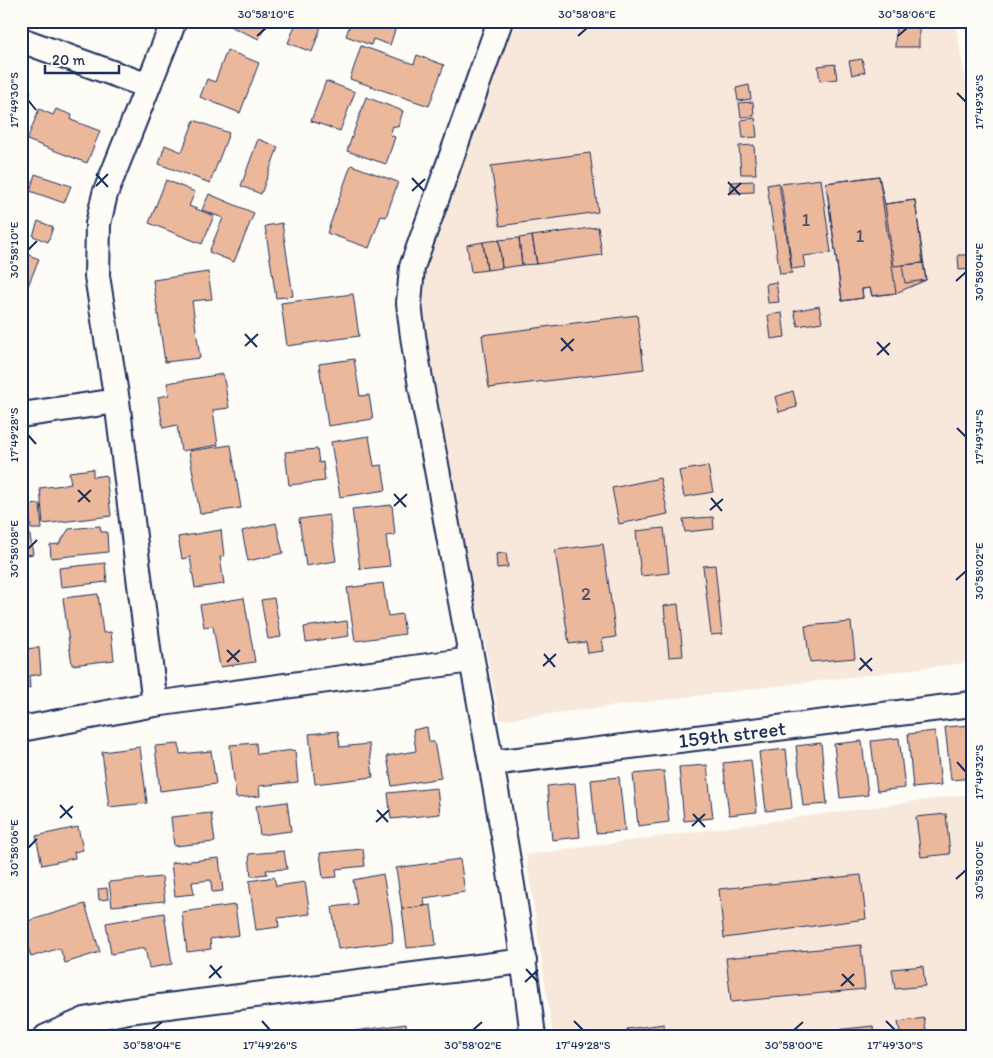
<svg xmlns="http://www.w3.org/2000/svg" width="993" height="1058" viewBox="0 0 993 1058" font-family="Itim,sans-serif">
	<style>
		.built { fill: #f8e8dc }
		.building { fill: #ebb89c; stroke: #1b2f5e }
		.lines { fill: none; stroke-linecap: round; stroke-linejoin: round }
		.minor-casing { stroke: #1b2f5e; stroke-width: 28 }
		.minor { stroke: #fdfcf7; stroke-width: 24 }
		.ticks { fill: none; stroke: #1b2f5e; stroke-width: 2 }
		.labels { text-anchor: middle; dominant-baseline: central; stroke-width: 5; stroke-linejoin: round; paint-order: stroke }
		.number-label { font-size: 19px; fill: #4f516e }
		.street-label { font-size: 21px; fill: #1b2f5e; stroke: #fdfcf7 }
		.neatline { fill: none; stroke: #1b2f5e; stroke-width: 2 }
		.ticks-label { font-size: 12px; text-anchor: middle; fill: #1b2f5e }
	</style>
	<rect width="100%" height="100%" fill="#fdfcf7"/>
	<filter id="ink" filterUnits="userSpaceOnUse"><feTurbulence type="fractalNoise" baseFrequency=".02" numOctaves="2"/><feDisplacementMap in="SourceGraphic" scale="10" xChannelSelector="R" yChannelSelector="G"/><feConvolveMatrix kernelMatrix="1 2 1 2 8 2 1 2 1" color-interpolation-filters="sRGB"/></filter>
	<g filter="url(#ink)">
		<path class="built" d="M500,21H955L968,96H972V662L500,720L412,286Z
			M969,794L972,814V1037H553L526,855Z"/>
		<path class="building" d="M226,21H267L259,39L225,24Z
			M297,21H323L312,52L288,43Z
			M351,21H398L390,45L373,39L371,45L346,36Z
			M896,26L919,27V47H895Z
			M361,46L414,64L417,55L444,65L429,106L350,79Z
			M227,50L259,63L240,113L200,97L207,79L215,82Z
			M862,59L865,72L852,75L849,61Z
			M835,64L837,79L820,81L818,66Z
			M326,81L355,92L340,131L311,121Z
			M749,85L751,99L738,101L736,88Z
			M21,87L31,91L21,117Z
			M366,97L403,111L398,127L393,126L390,135L395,137L386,164L347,151Z
			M753,102L754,116L741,117L739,103Z
			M39,109L53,115L56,109L72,115L71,120L100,131L87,163L27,140Z
			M755,118L757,137L743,138L741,120Z
			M194,120L229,133L210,183L159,164L165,145L182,152Z
			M258,139L278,147L261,194L241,186Z
			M754,145L756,174H741L739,146Z
			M590,153L598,212L500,226L491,166Z
			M351,165L398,182L386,217L381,216L369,248L327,233Z
			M35,174L71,186L64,203L30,191Z
			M879,176L896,293L872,296L870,288L862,289L863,298L842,301L826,183Z
			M879,176L885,204L915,200L926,280L896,293L872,296L870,288L862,289L863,298L842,301L826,183Z
			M821,179L831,253L803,256L805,267L792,269L781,184Z
			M166,180L195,192L189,206L214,216L202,244L149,223Z
			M754,181V192L731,193V182Z
			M779,183L792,273L780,274L767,185Z
			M209,194L254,213L234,262L209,252L223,218L202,210Z
			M915,200L923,263L894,266L885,204Z
			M38,221L53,227L48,242L33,236Z
			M282,223L293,296L276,298L265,226Z
			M598,227L602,255L537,264L532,236Z
			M532,236L537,264L522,265L519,238Z
			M519,238L522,265L502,268L499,240Z
			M499,240L502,268L487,270L483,242Z
			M483,242L487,270L471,272L467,245Z
			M21,252L39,259L21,303Z
			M958,255H972V269L959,270Z
			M923,263L926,280L905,283L902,265Z
			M208,272L212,299L192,301L200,358L165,362L153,280Z
			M776,282L779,302L768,303L766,284Z
			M353,294L359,336L287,346L281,303Z
			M819,306L822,322L798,326L794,311Z
			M782,313L785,337L771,339L768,315Z
			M637,315L644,369L489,388L482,335Z
			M354,359L360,396L369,395L373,419L328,426L319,364Z
			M223,374L229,408L213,410L218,445L181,451L177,425L163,428L158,397L169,395L167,383Z
			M793,391L797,407L779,412L775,397Z
			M369,436L374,466L382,465L386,490L340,497L331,442Z
			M231,445L241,508L200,514L189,451Z
			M317,449L319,463L323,462L325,481L289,485L285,452Z
			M708,466L713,492L684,497L679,471Z
			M93,469V477L106,475L111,516L43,524L40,488L71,484L69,472Z
			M660,478L668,514L619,524L612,488Z
			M40,504L42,529H31L29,505Z
			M392,505L395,535L386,536L390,566L360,569L352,509Z
			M329,515L336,561L306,566L299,519Z
			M713,517L714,529L685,532L683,519Z
			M276,523L283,553L248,561L242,531Z
			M100,526L101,532H107L108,552L51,558L50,545L59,544L69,529Z
			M664,528L669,573L641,576L636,531Z
			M29,530L33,554L21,556V531Z
			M221,530L224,556L220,557L224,584L195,588L190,557L182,559L178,537Z
			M603,544L616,637L602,639L604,651L588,653L586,642L569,644L555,550Z
			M506,553L508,567L497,568L496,554Z
			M105,563L107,582L61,587L59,568Z
			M715,565L722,634L711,635L703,566Z
			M383,583L388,616L402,614L405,634L355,641L347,588Z
			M98,594L103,633L111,632L114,660L72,665L63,598Z
			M244,598L255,662L220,667L213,626L204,627L200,605Z
			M274,598L281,637L268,639L261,600Z
			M678,604L683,656L669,657L664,606Z
			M24,605L28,649L39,647L41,674L29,676L30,688L21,689V606Z
			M347,621L349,636L306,642L304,627Z
			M851,622L855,658L810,662L805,626Z
			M971,725L972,778L951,780L945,727Z
			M427,727L429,742H434L441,778L392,786L387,756L416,751L413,730Z
			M338,731L340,747L369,744L373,777L315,784L309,734Z
			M935,731L941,785L913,788L908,734Z
			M899,738L905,788L877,791L871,741Z
			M862,741L868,795L840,798L834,744Z
			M256,743L257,754L295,750L298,782L259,786L260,796L236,798L230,745Z
			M821,743L827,804L803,806L796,746Z
			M179,744L180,754L211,751L216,784L160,791L155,746Z
			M140,747L147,803L109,807L102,752Z
			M786,749L792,808L766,811L759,752Z
			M751,760L757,812L729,815L723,763Z
			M707,765L713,818L684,821L679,767Z
			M664,771L669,822L638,826L633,774Z
			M619,777L625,831L596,833L591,780Z
			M575,783L580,837L552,840L547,786Z
			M437,788L440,814L391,819L388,793Z
			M287,802L291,831L260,835L256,806Z
			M211,813L215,842L174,846L171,817Z
			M946,814L950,854L921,857L916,817Z
			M78,827L83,850L74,852L75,858L42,865L36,836Z
			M363,849L365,866L336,869L337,877L323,878L320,853Z
			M284,851L287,869L266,870L267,874L251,876L249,854Z
			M219,858L223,891L212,892L211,880L192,882L194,894L175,896L171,863Z
			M460,859L465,892L424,898L425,906L402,909L396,868Z
			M383,874L392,924L393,942L338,949L332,907L357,904L353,880Z
			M861,875L866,919L724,938L719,889Z
			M162,877L165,901L112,906L109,882Z
			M274,877L276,886L305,882L310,914L278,918L279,927L256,930L249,881Z
			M107,888L108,899L99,900L98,889Z
			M85,904L100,952L65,963L60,948L31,957L21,923Z
			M235,905L239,935L210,939L211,949L187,952L182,912Z
			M431,905L436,945L407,948L402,909Z
			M164,913L172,964L149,968L145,948L111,954L106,923Z
			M861,945L865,989L731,1002L726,958Z
			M923,966L925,986L895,989L892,969Z
			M924,1018L927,1037H901L898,1022Z
			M406,1024L407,1037H347V1032Z
			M664,1024L665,1037H628L627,1029Z
			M873,1026L874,1037H770Z"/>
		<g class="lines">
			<g class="minor-casing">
				<path id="minor" d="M500,21L412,267L409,303C415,364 429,425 440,486C472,669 512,852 533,1037
					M21,40L148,86
					M21,415L117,401
					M155,704L117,401L97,276L98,224L105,194L174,21
					M21,729L155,704L471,660
					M492,763L972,704
					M46,1037L85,1020L128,1011L524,961"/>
			</g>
			<use href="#minor" class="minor"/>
		</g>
	</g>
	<path class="ticks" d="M257,36L266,28M578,36L587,28M898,36L907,28M957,93L966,102M28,100L36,110M96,174L108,187M412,178L424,191M728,182L740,195M96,186L108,174M412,191L425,179M728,195L741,183M28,250L37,241M956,281L966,272M245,334L257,347M561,338L573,351M877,342L889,355M245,346L258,334M561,351L574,339M877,355L890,343M957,428L966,437M28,435L36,444M78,490L90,502M394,494L406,507M711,498L722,511M78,502L91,490M394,506L407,494M710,510L723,499M28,549L37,540M956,580L966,571M227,650L239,662M544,654L555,667M860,658L872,671M227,662L240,650M543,666L556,654M859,670L872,658M957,762L966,772M60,805L72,818M377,810L388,822M693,814L705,827M60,818L73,806M376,822L389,810M692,826L705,814M28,848L37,839M956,879L966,870M210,965L221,978M526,969L538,982M842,974L854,986M209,978L222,966M525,982L538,970M841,986L854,974M262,1021L270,1030M574,1021L583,1030M886,1021L895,1030M152,1030L162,1022M473,1030L482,1022M794,1030L803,1022"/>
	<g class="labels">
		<g class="number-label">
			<text x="806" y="219">1</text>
			<text x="860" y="235">1</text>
			<text x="586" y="593">2</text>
		</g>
		<g class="street-label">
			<text transform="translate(732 734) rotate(-7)">159th street</text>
		</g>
	</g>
	<rect width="993" height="1058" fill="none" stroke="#fdfcf7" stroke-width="55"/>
	<path d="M45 65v8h74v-8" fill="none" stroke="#1b2f5e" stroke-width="2.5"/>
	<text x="52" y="65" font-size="15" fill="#1b2f5e" stroke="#fdfcf7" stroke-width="4" paint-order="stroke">20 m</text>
	<rect x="28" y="28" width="938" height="1002" class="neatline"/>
	<g class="ticks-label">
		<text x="266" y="18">30°58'10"E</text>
		<text x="587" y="18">30°58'08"E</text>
		<text x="907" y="18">30°58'06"E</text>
		<text transform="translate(14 100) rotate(-90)" y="4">17°49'30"S</text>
		<text transform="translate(979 102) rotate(-90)" y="4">17°49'36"S</text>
		<text transform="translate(14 250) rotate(-90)" y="4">30°58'10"E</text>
		<text transform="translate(979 272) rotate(-90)" y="4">30°58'04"E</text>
		<text transform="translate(14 435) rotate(-90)" y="4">17°49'28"S</text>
		<text transform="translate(979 437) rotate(-90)" y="4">17°49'34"S</text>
		<text transform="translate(14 549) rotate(-90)" y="4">30°58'08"E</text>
		<text transform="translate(979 571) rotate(-90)" y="4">30°58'02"E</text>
		<text transform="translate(979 772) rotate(-90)" y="4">17°49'32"S</text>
		<text transform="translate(14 848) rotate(-90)" y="4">30°58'06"E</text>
		<text transform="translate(979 870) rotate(-90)" y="4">30°58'00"E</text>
		<text x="152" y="1049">30°58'04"E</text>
		<text x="270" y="1049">17°49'26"S</text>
		<text x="473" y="1049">30°58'02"E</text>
		<text x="583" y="1049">17°49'28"S</text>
		<text x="794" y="1049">30°58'00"E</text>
		<text x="895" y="1049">17°49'30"S</text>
	</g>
</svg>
